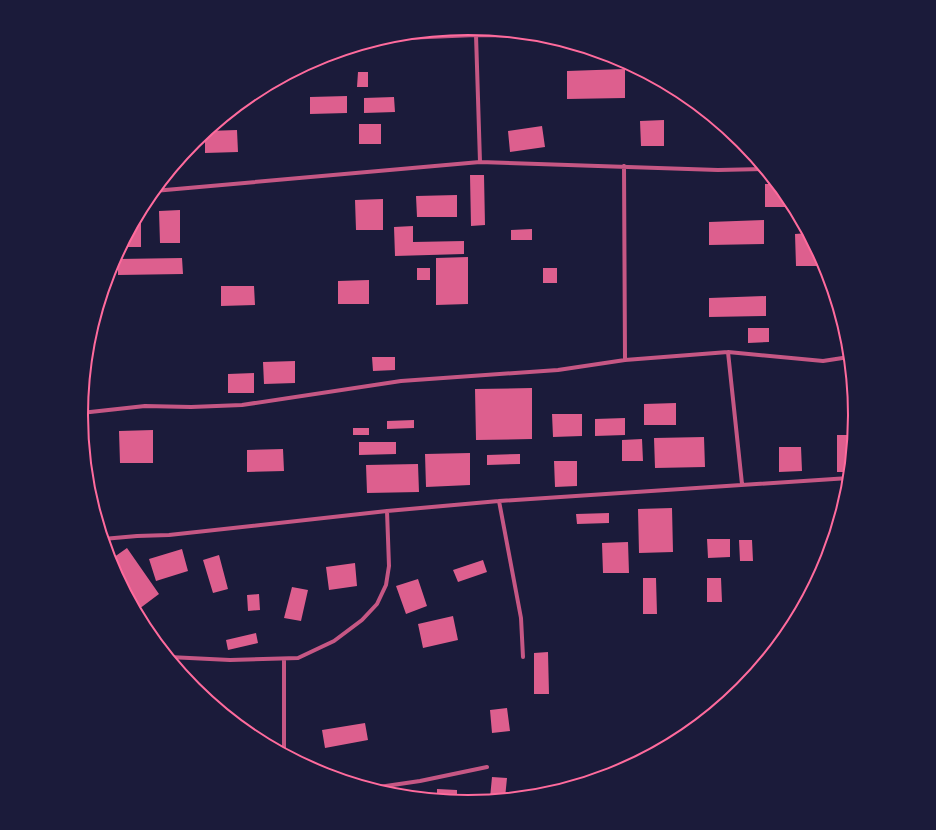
<svg xmlns="http://www.w3.org/2000/svg" width="936" height="830" viewBox="0 0 936 830" font-family="Barlow,sans-serif">
	<style>
		.building { fill: #dd5f8e }
		.lines { fill: none; stroke-linecap: round; stroke-linejoin: round }
		.minor { stroke: #c65784; stroke-width: 4 }
		.rim { fill: none; stroke: #ff6b9d; stroke-width: 2 }
	</style>
	<rect width="100%" height="100%" fill="#1b1b3a"/>
	<path class="building" d="M625,69V98L567,99V71Z
		M358,72H368V87H357Z
		M347,96V113L310,114V97Z
		M394,97L395,112L364,113V98Z
		M664,120V146H641L640,121Z
		M359,124H381V144H359Z
		M542,126L545,147L510,152L508,131Z
		M237,130L238,152L205,153V133L208,131Z
		M470,175H484L485,225L471,226Z
		M765,184H776L790,200L791,207H765Z
		M457,195V217H417L416,196Z
		M383,199V230H356L355,200Z
		M180,210V243H160L159,211Z
		M138,216H141V247H121Z
		M764,220V244L709,245V222Z
		M413,226V242L464,241V254L395,256L394,227Z
		M532,229V240H511V230Z
		M808,233L823,262V266H796L795,234Z
		M468,257V304L436,305V258Z
		M182,258L183,274L118,275V259Z
		M417,268H430V280H417Z
		M543,268H557V283H543Z
		M369,280V304H338V281Z
		M221,286H254L255,305L221,306Z
		M766,296V316L709,317V298Z
		M748,328H769V342L748,343Z
		M372,357H395V370L373,371Z
		M295,361V383L264,384L263,362Z
		M254,373V393H228V374Z
		M532,388V439L476,440L475,389Z
		M676,403V425H644V404Z
		M552,414H582V436L553,437Z
		M625,418V435L595,436V419Z
		M414,420V428L387,429V421Z
		M353,428H369V435H353Z
		M153,430V463H120L119,431Z
		M837,435H850L849,472H837Z
		M704,437L705,467L655,468L654,438Z
		M642,439L643,461H622V440Z
		M359,442H396V454L359,455Z
		M779,447H801L802,471L779,472Z
		M283,449L284,471L247,472V450Z
		M470,453V485L426,487L425,454Z
		M520,454V464L487,465V455Z
		M554,461H577V486L555,487Z
		M418,464L419,492L367,493L366,465Z
		M672,508L673,552L639,553L638,509Z
		M609,513V523L577,524L576,514Z
		M707,539H730V557L708,558Z
		M739,540H752L753,561H740Z
		M628,542L629,573H603L602,543Z
		M127,548L159,594L139,609L125,589L110,560Z
		M182,549L188,571L156,581L149,559Z
		M219,555L228,589L213,593L203,560Z
		M483,560L487,572L458,582L453,570Z
		M355,563L357,586L329,590L326,567Z
		M643,578H656L657,614H643Z
		M707,578H721L722,602H707Z
		M418,579L427,606L406,614L396,586Z
		M292,587L308,590L301,621L284,618Z
		M259,594L260,610L248,611L247,595Z
		M453,616L458,640L423,648L418,624Z
		M256,633L258,643L228,650L226,640Z
		M548,652L549,694H534V653Z
		M507,708L510,731L492,733L490,710Z
		M365,723L368,740L325,748L322,730Z
		M492,777L507,778L505,798H490Z
		M437,789L457,790V801L437,799Z"/>
	<g class="lines">
		<path class="minor" d="M477,29L476,35L480,162
			M380,39L476,35L545,36
			M624,166L625,360
			M154,191L480,162L718,170L764,169
			M728,352L742,484
			M81,413L145,406L191,407L242,405L401,381L558,370L625,360L728,352L823,361L849,357
			M499,501L521,618L523,657
			M103,539L137,536L169,535L387,511L499,501L849,478
			M169,657L230,660L298,658L334,641L362,620L377,604L386,585L389,566L387,511
			M284,753V659
			M372,788L420,781L487,767"/>
	</g>
	<path d="M0 0H936V830H0ZM88 415a380 380 0 1 1 760 0a380 380 0 1 1-760 0Z" fill="#1b1b3a" fill-rule="evenodd"/>
	<path class="rim" d="M88 415a380 380 0 1 1 760 0a380 380 0 1 1-760 0Z"/>
</svg>
